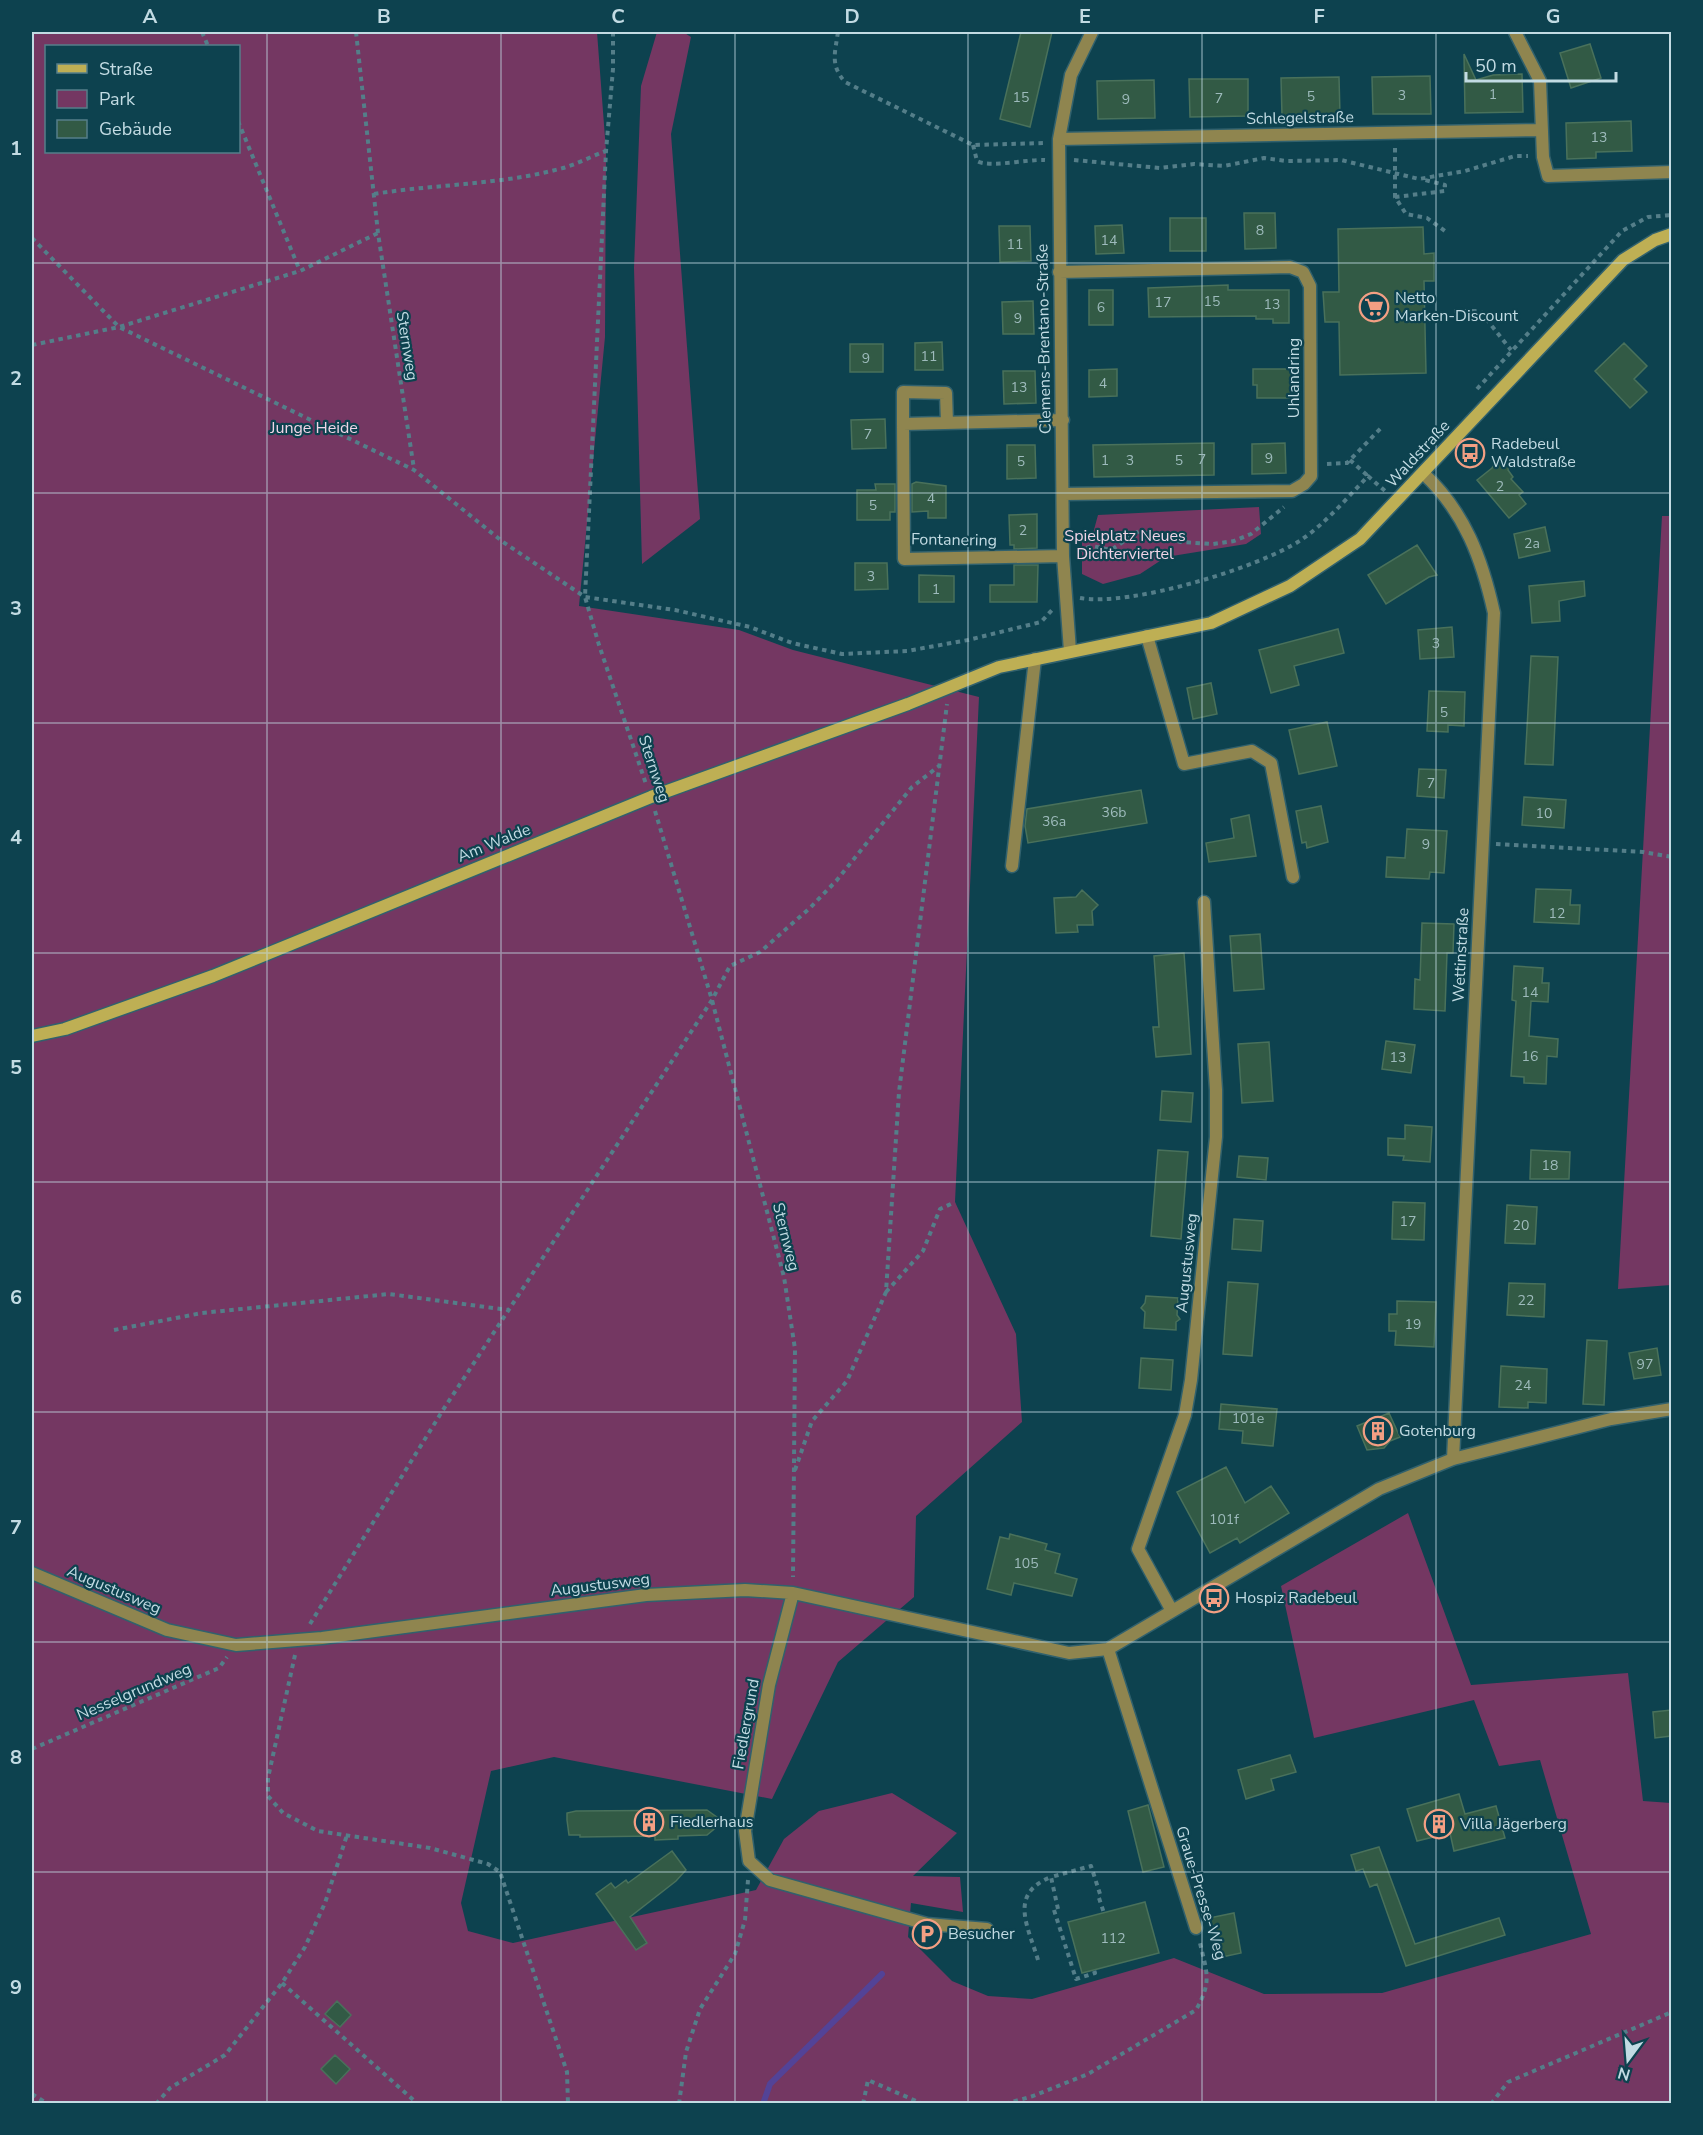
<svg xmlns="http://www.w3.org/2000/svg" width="1703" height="2135" viewBox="0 0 1703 2135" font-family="'Nunito Sans',sans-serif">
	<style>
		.green { fill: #743762; fill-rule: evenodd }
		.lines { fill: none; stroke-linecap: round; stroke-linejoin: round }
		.stream { stroke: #534397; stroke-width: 6 }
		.building { fill: #325a45; stroke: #49715b; stroke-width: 1.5 }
		.lane-casing { stroke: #31616d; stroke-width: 15 }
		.street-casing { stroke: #31616d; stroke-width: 15 }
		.secondary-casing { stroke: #31616d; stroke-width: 15 }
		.path { stroke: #547e89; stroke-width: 4; stroke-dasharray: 4.5 4.5; stroke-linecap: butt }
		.lane { stroke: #8f854f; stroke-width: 12 }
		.street { stroke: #8f854f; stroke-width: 12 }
		.secondary { stroke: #beaf54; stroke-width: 12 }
		.grid { fill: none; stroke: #c2dbe3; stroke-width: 1.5; stroke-opacity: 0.55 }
		.labels { text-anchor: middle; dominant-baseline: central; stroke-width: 4.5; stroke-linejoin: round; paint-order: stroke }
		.number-label { font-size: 14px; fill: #9ebbbc }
		.street-label { font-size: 16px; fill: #c2dbe3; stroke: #0d424f }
		.poi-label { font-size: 16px; fill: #c2dbe3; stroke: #0d424f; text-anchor: start }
		.park-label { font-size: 16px; fill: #f1d5e7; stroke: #0d424f }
		.neatline { fill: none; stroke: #c2dbe3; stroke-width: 2 }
		.grid-label { font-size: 20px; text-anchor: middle; font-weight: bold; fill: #c2dbe3 }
	</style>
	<rect width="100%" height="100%" fill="#0d424f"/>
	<path class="green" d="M32,32H597L606,151L605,337L579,606L739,630L793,650L979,697L955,1202L1016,1334L1022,1422L916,1516L914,1597L838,1662L772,1799L554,1757L491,1771L461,1903L468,1931L513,1943L756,1890L784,1839L819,1811L892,1793L957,1833L913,1876L960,1877L963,1912L911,1903L908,1937L952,1981L988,1996L1032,1999L1174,1958L1264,1994L1382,1993L1591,1934L1540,1760L1499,1766L1474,1700L1314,1738L1281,1586L1408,1513L1471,1685L1628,1673L1643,1801L1671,1803V2103L32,2104ZM46,46H238V152H46Z
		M657,32H683L691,37L671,134L700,519L642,564L634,268L641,86Z
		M1259,507L1261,534L1246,544L1166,557L1140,574L1103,584L1082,574V537H1092L1098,515Z
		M1662,516H1672L1671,1285L1618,1289Z"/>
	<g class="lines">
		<path class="stream" d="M763,2104L770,2084L882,1974"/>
	</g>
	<path class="building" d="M1021,32H1052L1030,127L1000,119Z
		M1590,44L1601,78L1571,88L1560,53Z
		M1464,54L1476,80L1493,75L1522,74L1523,112L1465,113Z
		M1430,76L1431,114H1373L1372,77Z
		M1339,77L1340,115L1282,116L1281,78Z
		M1189,79H1248V116L1190,117Z
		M1154,80L1155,118L1098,119L1097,81Z
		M1631,121L1632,151L1596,152V158L1567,159L1566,123Z
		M1244,213H1275L1276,248L1245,249Z
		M1170,218H1206V251H1170Z
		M1122,225L1124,253L1096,254L1095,226Z
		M999,226H1030L1031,261L1000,262Z
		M1423,227L1424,254L1434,253V281H1424L1426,373L1340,375L1339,322H1325L1323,292H1339L1338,229Z
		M1228,285V290H1289V323H1273V319H1256V316L1149,317L1148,288Z
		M1089,290H1113V325H1089Z
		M1033,301L1034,334H1003L1002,302Z
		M942,342L943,370H915V343Z
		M1624,343L1647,366L1634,379L1647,392L1630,408L1595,371Z
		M850,344H883V372H850Z
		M1117,369V396L1089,397V370Z
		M1253,369H1291L1292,398H1257V385H1253Z
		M1003,371H1035L1036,403L1004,404Z
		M885,419L886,448L852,449L851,420Z
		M1214,443V475L1094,477L1093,445Z
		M1285,443L1286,473L1252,474V444Z
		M1007,445H1035L1036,478L1007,479Z
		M1498,459L1510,460L1508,470L1513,477L1511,479L1523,492L1519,495L1526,504L1509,518L1477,480L1492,468Z
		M916,482L946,486V518H928V511L912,512V484Z
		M875,484H895V512H890V520H857V490H876Z
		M1037,514V548L1014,549V545H1010L1009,515Z
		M1545,527L1550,551L1519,558L1514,534Z
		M1417,545L1437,575L1429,577L1386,604L1368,575Z
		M855,563H887L888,589L855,590Z
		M1014,565H1038L1037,602H990V585H1014Z
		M919,575L954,576V602H919Z
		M1584,581L1585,596L1559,601L1560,621L1532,623L1529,586Z
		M1452,627L1454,657L1420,659L1418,630Z
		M1338,629L1344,653L1294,666L1299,685L1271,693L1259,650Z
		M1531,656L1558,657L1553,765L1525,764Z
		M1211,683L1217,714L1193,719L1187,688Z
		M1429,691L1465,692L1464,726L1448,725V732L1427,731Z
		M1327,722L1337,766L1299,774L1289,730Z
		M1419,769L1446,770L1444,798L1417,796Z
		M1141,790L1147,823L1028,843L1025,826L1027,809Z
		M1524,797L1566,800L1564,828L1522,825Z
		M1321,806L1328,842L1307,848L1306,842L1302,843L1296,811Z
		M1249,815L1256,856L1209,862L1206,843L1234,838L1231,819Z
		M1407,829L1447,831L1444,873L1430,872L1429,879L1386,877L1387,857L1405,858Z
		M1536,889L1571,890L1570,905H1580L1579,924L1534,922Z
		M1082,890L1098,905L1092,911L1093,925H1077L1078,932L1056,933L1054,898L1076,897Z
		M1422,923L1454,924L1453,953H1447L1445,1011L1414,1009L1415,979L1420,980Z
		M1260,934L1264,989L1234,991L1230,936Z
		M1184,953L1191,1054L1156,1057L1153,1027H1159L1154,956Z
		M1514,966L1543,968L1542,983H1549L1548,1002L1531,1001L1529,1036L1558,1039L1557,1057L1547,1056L1546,1084L1524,1083V1077L1511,1076L1516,1001L1512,1000Z
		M1386,1041L1415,1045L1411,1073L1382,1069Z
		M1269,1042L1273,1101L1242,1103L1238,1044Z
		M1162,1091L1193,1093L1191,1122L1160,1120Z
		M1405,1125L1432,1127L1430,1162L1403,1160L1404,1156L1388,1155V1138L1405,1139Z
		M1158,1150L1188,1152L1181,1239L1151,1236Z
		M1531,1150L1570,1152L1569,1179H1530Z
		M1239,1156L1268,1158L1266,1180L1237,1177Z
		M1393,1202L1425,1203L1424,1240L1392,1239Z
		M1507,1205L1537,1207L1535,1244L1505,1243Z
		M1234,1219L1263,1221L1261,1251L1232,1249Z
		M1228,1282L1258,1284L1252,1356L1223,1354Z
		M1509,1283L1545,1284L1544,1317L1507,1315Z
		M1146,1296L1178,1298L1177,1315L1180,1319L1176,1322V1330L1144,1328L1145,1312L1141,1308L1145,1303Z
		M1397,1301L1436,1302L1434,1347L1395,1345L1396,1331H1389V1314H1397Z
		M1587,1340L1607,1341L1604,1405L1583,1404Z
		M1657,1348L1661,1375L1634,1379L1629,1353Z
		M1141,1358L1173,1360L1171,1390L1139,1388Z
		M1501,1366L1547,1369L1546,1403L1528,1402V1408L1499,1407Z
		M1221,1404L1277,1409L1273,1446L1242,1443L1243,1431L1219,1429Z
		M1389,1413L1400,1437L1390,1441L1384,1448L1367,1450L1357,1426Z
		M1226,1467L1245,1503L1271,1486L1289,1513L1240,1543L1237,1538L1210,1553L1177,1492Z
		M1010,1534L1047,1544L1045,1550L1060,1554L1055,1573L1077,1579L1072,1596L1014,1583L1011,1595L987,1589L1000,1537L1009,1539Z
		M1671,1710V1736L1655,1738L1653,1712Z
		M1290,1755L1296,1772L1271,1779L1274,1790L1246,1799L1238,1770Z
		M1459,1794L1465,1814L1496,1806L1505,1838L1454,1851L1450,1833L1417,1841L1407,1809Z
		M1148,1805L1164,1867L1143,1872L1128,1811Z
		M707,1810L718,1818V1826L707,1835L678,1836V1839L655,1840V1836L580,1837V1835H569L567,1820V1813L576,1811Z
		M1379,1847L1415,1944L1499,1918L1505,1935L1406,1966L1377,1884L1370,1887L1363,1869L1356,1871L1351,1855Z
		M672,1851L686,1870L676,1881L630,1917L647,1943L636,1950L596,1894L611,1883L615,1888L626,1880L628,1883Z
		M1145,1902L1159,1953L1082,1973L1068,1922Z
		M1234,1913L1241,1953L1217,1958L1209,1918Z
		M337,2001L351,2015L340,2027L325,2014Z
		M335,2055L350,2069L336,2084L321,2069Z"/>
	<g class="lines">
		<g class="lane-casing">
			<path id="lane" d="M1147,636L1184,764L1252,751L1271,763L1293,877
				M1012,866L1035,659"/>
		</g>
		<g class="street-casing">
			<path id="street" d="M1515,32L1540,81L1543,157L1548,176L1672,172
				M1059,139L1542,130
				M1059,272L1290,267L1303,272L1310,286L1311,476L1304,484L1292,491L1063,494
				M1063,420L903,424L904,559L1063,556
				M903,424V392L946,393L947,423
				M1423,473C1465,512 1482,559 1494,613L1453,1459
				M1070,651L1063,556L1059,139L1071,75L1092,32
				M32,1573L167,1630L236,1645L322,1638L646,1595L745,1590L793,1593L1069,1653L1108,1649L1379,1489L1453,1459L1611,1419L1672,1409
				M793,1593L769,1685L745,1831L749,1861L770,1880L927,1924L987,1929
				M1172,1611L1138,1549L1185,1415L1191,1380L1216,1137V1090L1204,902
				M1108,1649L1196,1928"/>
		</g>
		<g class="secondary-casing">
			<path id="secondary" d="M32,1036L65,1029L213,976L651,797L908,704L999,667L1211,623L1290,586L1360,539L1623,260L1655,240L1672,234"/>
		</g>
		<path class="path" d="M202,32L208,46
			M356,32L378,233L414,469
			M613,32V69L606,151L585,597L599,645L646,784
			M838,32C835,53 830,65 845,82L973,145L1045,143
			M238,121L300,271
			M973,145L977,161C989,168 1029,159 1045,160
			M1395,148V197L1406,214L1427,218L1445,231
			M1074,160L1160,168L1194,164L1224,166L1264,158L1286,161L1341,160L1419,179L1465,171L1515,156H1528
			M374,194C436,184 502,185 563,168C577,164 592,156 606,151
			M1395,197L1445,191V185L1421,179
			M32,238L119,327L414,470L503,542L585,597L675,610L750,627L792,643L842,654L907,651L968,640L1041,622L1052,610
			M1454,311H1480L1511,350
			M32,345L119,327L300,271L378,233
			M1477,389L1622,231L1648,217L1672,215
			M1350,460L1368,476
			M1327,464L1347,463L1383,426
			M1078,551L1092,546L1111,550L1139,531L1181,542L1213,544L1234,541L1251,534L1284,507
			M1080,598C1130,607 1258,568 1301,540C1326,523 1347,498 1368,476L1385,491
			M655,811L712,1000L784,1277L795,1349L793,1577
			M1496,844L1643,852L1672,857
			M886,1292L923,1251L940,1209L955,1202
			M114,1330L202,1313L389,1294L508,1310
			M795,1470L812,1421L847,1381L886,1292L899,1092L947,704
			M310,1624L443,1410L712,1000L730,966L760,952L811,907L837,880L912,787L939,766
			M295,1655L268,1778V1796L283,1813L318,1831L430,1848L488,1864L500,1872L567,2072L568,2104
			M32,1749L219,1668L227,1657
			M1099,1898L1104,1913
			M1058,1909L1051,1877L1091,1866L1101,1897
			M1054,1910L1076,1979L1095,1973L1094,1970
			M1038,1960C1028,1926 1008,1894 1051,1877
			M282,1983L418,2104
			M32,2094L48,2104
			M156,2104L170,2088L225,2055L282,1983L305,1947L325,1903L347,1835
			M679,2104L686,2052L700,2009L735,1954L745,1920L748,1880
			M863,2104L868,2080L923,2104
			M1005,2104L1033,2096L1088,2074L1196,2010C1212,1982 1207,1973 1200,1943
			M1491,2104L1508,2082L1672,2012"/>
		<use href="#lane" class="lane"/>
		<use href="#street" class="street"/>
		<use href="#secondary" class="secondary"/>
	</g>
	<path class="grid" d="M267,32V2104M501,32V2104M735,32V2104M968,32V2104M1202,32V2104M1436,32V2104M32,263H1672M32,493H1672M32,723H1672M32,953H1672M32,1182H1672M32,1412H1672M32,1642H1672M32,1872H1672"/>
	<defs>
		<g id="supermarket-ring" transform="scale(1.5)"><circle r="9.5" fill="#0d424f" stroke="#f39f83" stroke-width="1.5"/><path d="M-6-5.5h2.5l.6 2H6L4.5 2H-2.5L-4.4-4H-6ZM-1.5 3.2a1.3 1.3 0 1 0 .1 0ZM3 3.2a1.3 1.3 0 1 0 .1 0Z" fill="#f39f83"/></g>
		<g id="bus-ring" transform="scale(1.5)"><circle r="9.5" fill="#0d424f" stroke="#f39f83" stroke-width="1.5"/><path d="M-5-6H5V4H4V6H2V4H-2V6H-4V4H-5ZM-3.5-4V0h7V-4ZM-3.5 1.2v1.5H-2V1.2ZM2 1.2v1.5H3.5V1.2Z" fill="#f39f83"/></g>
		<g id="building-ring" transform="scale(1.5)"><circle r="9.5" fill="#0d424f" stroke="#f39f83" stroke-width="1.5"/><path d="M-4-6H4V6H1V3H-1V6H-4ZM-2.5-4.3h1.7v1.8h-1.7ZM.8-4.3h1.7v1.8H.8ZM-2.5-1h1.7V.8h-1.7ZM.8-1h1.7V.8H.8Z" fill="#f39f83"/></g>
		<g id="parking-ring" transform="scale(1.5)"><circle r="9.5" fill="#0d424f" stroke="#f39f83" stroke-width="1.5"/><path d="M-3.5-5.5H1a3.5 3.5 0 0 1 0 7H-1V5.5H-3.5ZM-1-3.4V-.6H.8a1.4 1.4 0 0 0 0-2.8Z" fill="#f39f83"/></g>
	</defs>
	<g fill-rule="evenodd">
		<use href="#supermarket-ring" x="1374" y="307"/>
		<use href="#bus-ring" x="1470" y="453"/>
		<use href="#building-ring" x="1378" y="1431"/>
		<use href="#bus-ring" x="1214" y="1598"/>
		<use href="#building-ring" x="649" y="1822"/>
		<use href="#building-ring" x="1439" y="1824"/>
		<use href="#parking-ring" x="927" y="1934"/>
	</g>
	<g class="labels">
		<g class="number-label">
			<text x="1493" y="94">1</text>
			<text x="1402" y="95">3</text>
			<text x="1311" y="96">5</text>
			<text x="1021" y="97">15</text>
			<text x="1219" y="98">7</text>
			<text x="1126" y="99">9</text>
			<text x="1599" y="137">13</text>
			<text x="1260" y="230">8</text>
			<text x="1109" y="240">14</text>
			<text x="1015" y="244">11</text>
			<text x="1212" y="301">15</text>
			<text x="1163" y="302">17</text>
			<text x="1272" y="304">13</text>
			<text x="1101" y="307">6</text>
			<text x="1018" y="318">9</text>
			<text x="929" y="356">11</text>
			<text x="866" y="358">9</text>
			<text x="1103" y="383">4</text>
			<text x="1019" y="387">13</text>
			<text x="868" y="434">7</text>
			<text x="1269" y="458">9</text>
			<text x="1202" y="459">7</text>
			<text x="1105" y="460">1</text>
			<text x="1130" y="460">3</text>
			<text x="1179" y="460">5</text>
			<text x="1021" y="461">5</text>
			<text x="1500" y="486">2</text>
			<text x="931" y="498">4</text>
			<text x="873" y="505">5</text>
			<text x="1023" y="530">2</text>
			<text x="1532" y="543">2a</text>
			<text x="871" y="576">3</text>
			<text x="936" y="589">1</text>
			<text x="1436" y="643">3</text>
			<text x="1444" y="712">5</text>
			<text x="1431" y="783">7</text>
			<text x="1114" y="812">36b</text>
			<text x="1544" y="813">10</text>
			<text x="1054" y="821">36a</text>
			<text x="1426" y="844">9</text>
			<text x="1557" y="913">12</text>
			<text x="1530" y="992">14</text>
			<text x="1530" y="1056">16</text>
			<text x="1398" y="1057">13</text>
			<text x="1550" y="1165">18</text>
			<text x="1408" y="1221">17</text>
			<text x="1521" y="1225">20</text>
			<text x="1526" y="1300">22</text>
			<text x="1413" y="1324">19</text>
			<text x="1645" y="1364">97</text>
			<text x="1523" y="1385">24</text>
			<text x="1248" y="1418">101e</text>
			<text x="1224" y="1519">101f</text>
			<text x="1026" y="1563">105</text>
			<text x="1113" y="1938">112</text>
		</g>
		<g class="street-label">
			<text transform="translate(1300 118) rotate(-1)">Schlegelstraße</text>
			<text transform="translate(1044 339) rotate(-91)">Clemens-Brentano-Straße</text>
			<text transform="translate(407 346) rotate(81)">Sternweg</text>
			<text transform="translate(1294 378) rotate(-90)">Uhlandring</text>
			<text transform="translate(1418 454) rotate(-47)">Waldstraße</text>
			<text transform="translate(954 540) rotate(1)">Fontanering</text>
			<text transform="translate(654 769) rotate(72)">Sternweg</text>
			<text transform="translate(494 843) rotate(-22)">Am Walde</text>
			<text transform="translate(1461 955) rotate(-87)">Wettinstraße</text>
			<text transform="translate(786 1237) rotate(76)">Sternweg</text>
			<text transform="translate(1187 1263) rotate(-84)">Augustusweg</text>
			<text transform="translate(600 1585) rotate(-7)">Augustusweg</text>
			<text transform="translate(114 1590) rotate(23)">Augustusweg</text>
			<text transform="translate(134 1692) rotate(-23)">Nesselgrundweg</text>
			<text transform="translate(746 1724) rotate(-80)">Fiedlergrund</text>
			<text transform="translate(1201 1893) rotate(73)">Graue-Presse-Weg</text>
		</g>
		<g class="poi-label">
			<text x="1395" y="298">Netto<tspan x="1395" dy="18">Marken-Discount</tspan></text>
			<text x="1491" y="444">Radebeul<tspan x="1491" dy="18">Waldstraße</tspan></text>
			<text x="1399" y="1431">Gotenburg</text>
			<text x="1235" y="1598">Hospiz Radebeul</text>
			<text x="670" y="1822">Fiedlerhaus</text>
			<text x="1460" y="1824">Villa Jägerberg</text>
			<text x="948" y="1934">Besucher</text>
		</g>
		<g class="park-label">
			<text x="314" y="428">Junge Heide</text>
			<text x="1125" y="536">Spielplatz Neues<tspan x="1125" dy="18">Dichterviertel</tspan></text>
		</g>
	</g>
	<rect width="1703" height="2135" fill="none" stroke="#0d424f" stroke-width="66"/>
	<rect x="45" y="45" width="195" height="108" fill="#0d424f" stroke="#557f8a" stroke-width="1.5"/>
	<rect x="57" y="64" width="30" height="9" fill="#beaf54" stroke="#557f8a" stroke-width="1.5"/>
	<text x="99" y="75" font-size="18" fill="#c2dbe3">Straße</text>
	<rect x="57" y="90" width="30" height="18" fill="#743762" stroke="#557f8a" stroke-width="1.5"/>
	<text x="99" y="105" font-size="18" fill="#c2dbe3">Park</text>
	<rect x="57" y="120" width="30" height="18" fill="#325a45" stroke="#557f8a" stroke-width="1.5"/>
	<text x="99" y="135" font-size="18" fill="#c2dbe3">Gebäude</text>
	<g transform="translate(1628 2060) rotate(196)" stroke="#0d424f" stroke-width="4.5" paint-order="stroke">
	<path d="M0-4.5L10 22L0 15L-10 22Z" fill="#c2dbe3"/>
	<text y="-9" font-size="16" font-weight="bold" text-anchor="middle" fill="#c2dbe3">N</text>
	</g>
	<path d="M1466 72v9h150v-9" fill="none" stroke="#c2dbe3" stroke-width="3"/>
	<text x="1475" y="72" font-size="18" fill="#c2dbe3" stroke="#0d424f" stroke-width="4.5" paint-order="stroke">50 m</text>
	<rect x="33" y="33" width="1637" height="2069" class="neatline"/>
	<g class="grid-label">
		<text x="150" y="23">A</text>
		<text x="384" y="23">B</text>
		<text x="618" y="23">C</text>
		<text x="852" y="23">D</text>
		<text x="1085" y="23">E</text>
		<text x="1319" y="23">F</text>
		<text x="1553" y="23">G</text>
		<text x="16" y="155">1</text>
		<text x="16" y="385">2</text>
		<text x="16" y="615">3</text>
		<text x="16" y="844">4</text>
		<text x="16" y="1074">5</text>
		<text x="16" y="1304">6</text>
		<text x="16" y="1534">7</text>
		<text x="16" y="1764">8</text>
		<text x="16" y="1994">9</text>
	</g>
</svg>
